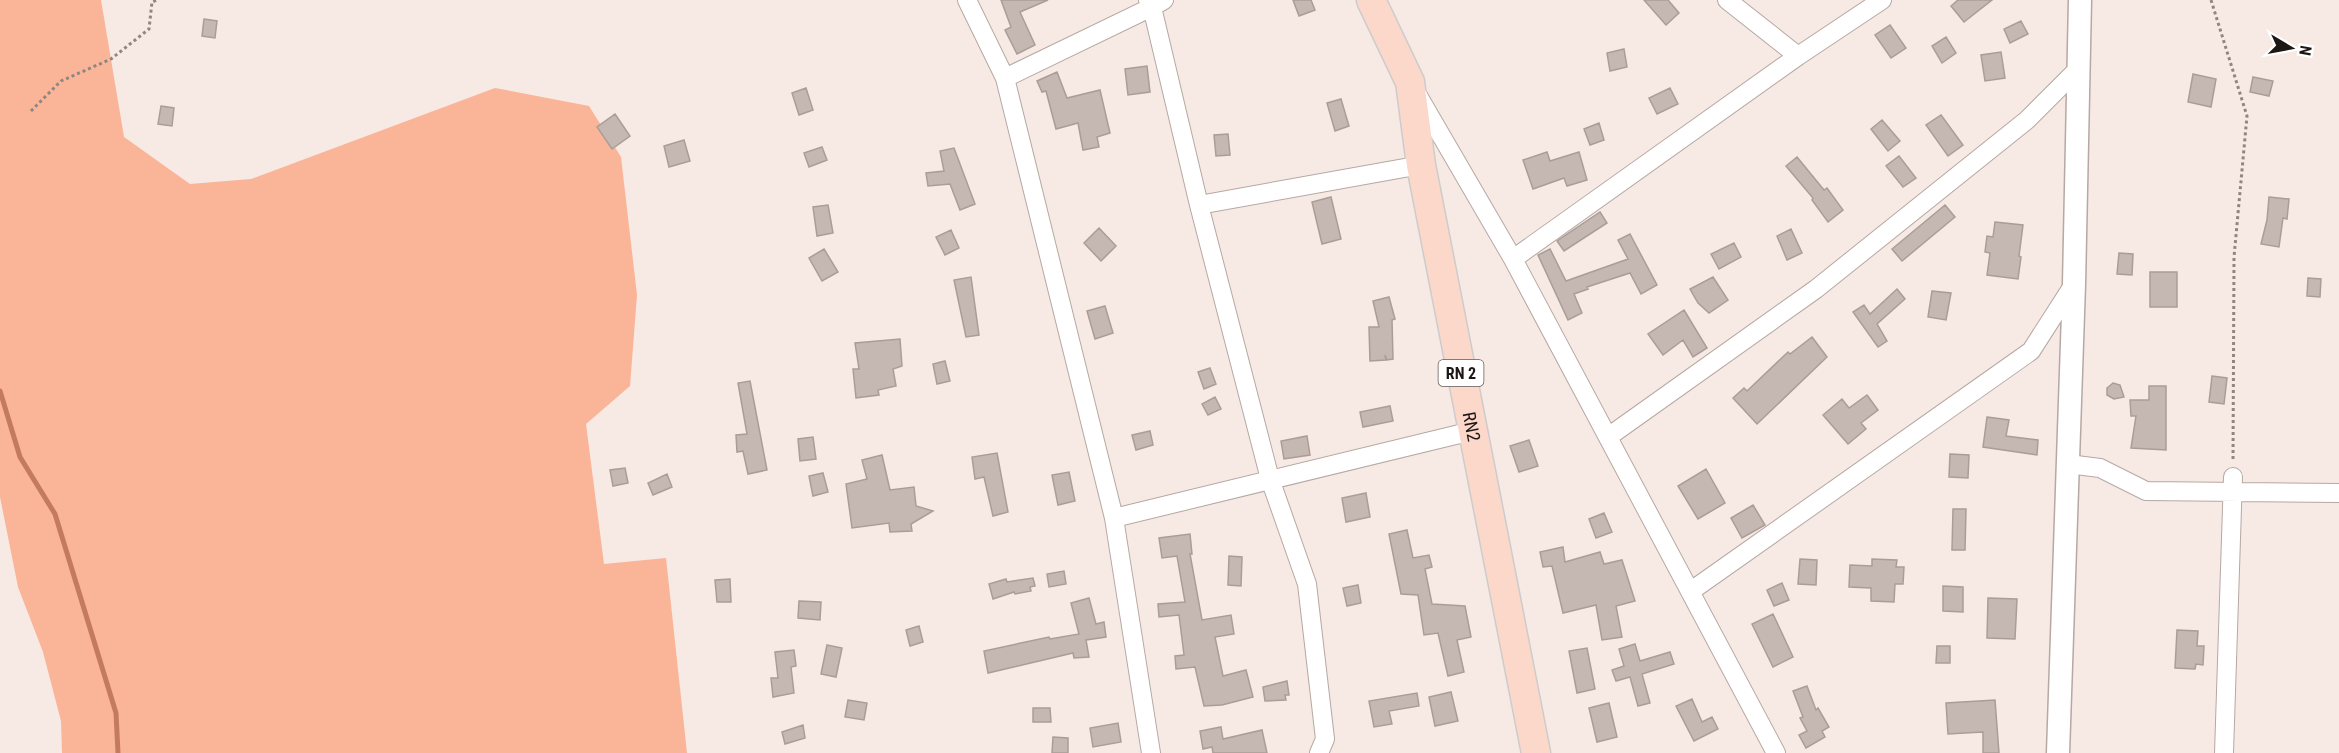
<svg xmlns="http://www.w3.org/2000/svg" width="2339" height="753" viewBox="0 0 2339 753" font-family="'Roboto Condensed',sans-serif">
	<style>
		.green { fill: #fab498 }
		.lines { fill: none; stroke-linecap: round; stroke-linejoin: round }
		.stream { stroke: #c47b5d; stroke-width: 5 }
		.building { fill: #c5b7b1; stroke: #aa9d97; stroke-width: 1.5 }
		.minor-casing { stroke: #b6a8a3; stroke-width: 20 }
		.tertiary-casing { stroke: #b6a8a3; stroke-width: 25 }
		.primary-casing { stroke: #cdcccc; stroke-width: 31 }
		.path { stroke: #8f8681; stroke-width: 3; stroke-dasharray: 3 3; stroke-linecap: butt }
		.minor { stroke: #fff; stroke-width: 18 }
		.tertiary { stroke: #fff; stroke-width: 22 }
		.primary { stroke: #fbd8ca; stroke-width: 28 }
		.labels { text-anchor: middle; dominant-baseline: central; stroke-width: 5; stroke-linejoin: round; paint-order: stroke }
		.shield { fill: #fff; stroke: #605d5b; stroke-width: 1.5 }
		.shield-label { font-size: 16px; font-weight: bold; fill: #1c1715 }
		.street-label { font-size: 18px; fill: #1c1715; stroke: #fff }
	</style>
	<rect width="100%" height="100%" fill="#f7e9e3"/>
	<path class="green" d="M0,0H101L124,137L190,184L251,179L495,88L589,106L621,157L637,295L630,386L586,424L604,564L666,558L687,753H62L61,721L43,652L18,587L0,497Z"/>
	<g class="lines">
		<path class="stream" d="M0,391L20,457L55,514L116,713L118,753"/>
	</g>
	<path class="building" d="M1001,0H1048L1020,12L1035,45L1017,54L1005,30L1011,27Z
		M1293,0H1311L1315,10L1299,16Z
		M1644,0H1668L1679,13L1666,25Z
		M1958,0H1992L1964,22L1951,6Z
		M204,19L217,21L215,38L202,36Z
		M2021,21L2028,34L2010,43L2004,29Z
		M1890,25L1906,48L1891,58L1875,35Z
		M1946,37L1956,53L1942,63L1932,46Z
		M1624,49L1627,67L1610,71L1607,53Z
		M2001,52L2005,78L1985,81L1981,55Z
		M1147,66L1150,92L1128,95L1125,69Z
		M1057,72L1067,98L1100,90L1110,133L1097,137L1099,147L1083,150L1078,123L1056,129L1046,91L1042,92L1037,81Z
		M2193,74L2216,79L2211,107L2188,102Z
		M2253,77L2273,81L2269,96L2250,92Z
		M806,88L813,110L799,115L792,93Z
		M1670,88L1678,104L1657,114L1649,98Z
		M1341,99L1349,126L1335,131L1327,103Z
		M161,106L174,108L172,126L158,124Z
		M615,114L630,136L612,149L597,127Z
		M1941,115L1963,145L1948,156L1926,125Z
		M1882,120L1900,141L1888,151L1871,129Z
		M1599,123L1604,140L1590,145L1584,129Z
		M1228,134L1230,155L1216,156L1214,135Z
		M684,140L690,161L669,167L664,146Z
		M822,147L827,160L809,167L804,153Z
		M954,148L975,204L960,210L950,184L928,186L926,173L944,171L940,151Z
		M1547,152L1550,161L1579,152L1587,180L1567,186L1564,178L1533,189L1523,160Z
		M1899,156L1916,178L1903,187L1886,166Z
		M1797,157L1824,190L1827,188L1843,210L1828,222L1812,200L1813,198L1786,166Z
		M1331,197L1341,239L1322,244L1312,202Z
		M2269,197L2289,199L2287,219L2283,218L2279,247L2261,244L2267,220Z
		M828,205L833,233L817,236L813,207Z
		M1945,205L1955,217L1902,261L1892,249Z
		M1600,212L1607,223L1564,251L1557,241Z
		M1995,222L2023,225L2019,256L2021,257L2018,279L1987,275L1990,253L1985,252L1987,236L1993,237Z
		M1099,228L1116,246L1101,261L1084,243Z
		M1791,229L1802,253L1787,260L1777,236Z
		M951,230L959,248L945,255L936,237Z
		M1630,234L1657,285L1641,294L1630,273L1587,287L1588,289L1574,294L1582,313L1568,320L1538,255L1550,249L1566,281L1628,259L1618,240Z
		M1734,243L1741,257L1719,269L1711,254Z
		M824,249L838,272L822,281L809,258Z
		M2119,253L2133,254L2132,275L2117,274Z
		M2150,272H2177V307H2150Z
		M971,277L979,335L966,337L954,280Z
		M1713,277L1728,300L1709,313L1698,303L1690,289Z
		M2308,278L2321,279L2320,297L2307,296Z
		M1897,289L1905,299L1877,324L1887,341L1878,347L1853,312L1864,305L1870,314Z
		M1932,291L1951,293L1946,320L1928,317Z
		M1389,297L1395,319L1392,320L1393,359L1387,360L1385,355L1386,360L1370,361L1369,327H1379L1373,301Z
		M1105,306L1113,333L1095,339L1087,311Z
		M1684,310L1707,348L1693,357L1683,340L1663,355L1648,334Z
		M1812,337L1827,357L1757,424L1733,398L1744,388L1747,391L1788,352L1790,354Z
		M900,339L902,366L893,369L896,386L878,390L879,395L856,398L853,369H859L855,343Z
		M945,361L950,381L937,384L933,364Z
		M1210,368L1216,384L1204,389L1198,372Z
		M2212,376L2227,378L2224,404L2209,402Z
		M750,381L767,470L748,474L743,451L737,452L736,435L747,434L738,383Z
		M2113,383L2120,385L2124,397L2114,399L2107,395V388Z
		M2149,386H2166V450L2131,448L2136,416H2131L2130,400H2149Z
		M1867,395L1878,410L1861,423L1866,429L1848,444L1823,415L1842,399L1849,408Z
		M1215,397L1221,409L1208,415L1202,404Z
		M1390,406L1393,421L1363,427L1360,412Z
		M1987,417L2009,420L2006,436L2038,440L2037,455L1983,447Z
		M1150,431L1153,445L1136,450L1132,435Z
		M1307,436L1310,455L1284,459L1281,441Z
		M813,437L816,459L800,461L798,439Z
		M1529,440L1538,466L1519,472L1510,446Z
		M997,453L1008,512L993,516L984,477L975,479L972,457Z
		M1950,454L1969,455L1968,478L1949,477Z
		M882,455L890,490L914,487L916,506L933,511L911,524L912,531L890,532L889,523L852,528L846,484L867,479L862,460Z
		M625,468L628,483L613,486L610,470Z
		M1706,469L1725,503L1698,519L1678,486Z
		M1069,472L1075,501L1058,505L1052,475Z
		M823,473L828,492L813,496L809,476Z
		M667,474L672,487L653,495L648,483Z
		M1366,493L1370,517L1346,522L1342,498Z
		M1753,505L1765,525L1742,538L1731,518Z
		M1953,509H1966L1965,550H1952Z
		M1604,513L1612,532L1596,538L1589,519Z
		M1407,530L1413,558L1429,555L1432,567L1425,569L1432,604L1465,606L1471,637L1457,640L1464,672L1448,676L1438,633L1424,635L1418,595L1401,594L1389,534Z
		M1190,534L1192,554H1190L1202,620L1231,615L1234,634L1215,637L1223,676L1246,670L1253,697L1222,705L1204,706L1195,667L1176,669L1175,656L1184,655L1179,615L1159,617L1158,604L1185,602L1177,556L1162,558L1159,538Z
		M1563,547L1565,562L1600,552L1604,564L1622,560L1635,601L1616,606L1622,637L1602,640L1596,605L1563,613L1552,566L1543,567L1540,552Z
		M1229,556L1242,557L1241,586L1228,585Z
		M1800,559L1817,560L1816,585L1798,584Z
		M1872,559L1897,560L1896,567H1904L1903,584H1895L1894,602L1871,601V588L1849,587L1850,565L1872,566Z
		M1064,571L1066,584L1049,587L1047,574Z
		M1033,578L1035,586L1030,587L1031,591L1015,594L1014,592L993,599L989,584L1006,579L1007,582Z
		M730,579L731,602H717L715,580Z
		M1782,583L1789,600L1774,606L1767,590Z
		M1358,585L1361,603L1347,606L1343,588Z
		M1943,586L1963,587V612L1943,611Z
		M1089,598L1096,624L1104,622L1106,637L1086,640L1089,657L1074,658L1073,653L988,673L984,651L1049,637L1050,639L1079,634L1071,603Z
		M1988,598L2017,599L2015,639L1987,638Z
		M799,601L821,602L820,620L798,618Z
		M1773,614L1793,657L1773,667L1752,624Z
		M919,626L923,642L910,646L906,630Z
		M2177,630L2198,631L2197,646H2204L2203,665L2196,664L2195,669L2175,668Z
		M1635,644L1640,661L1670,652L1674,664L1642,674L1650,703L1638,706L1630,677L1616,681L1612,670L1624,666L1619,649Z
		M827,645L842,648L836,677L821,674Z
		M1937,646H1950V663H1936Z
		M1587,648L1595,689L1577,693L1569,651Z
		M794,650L796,666L791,667L794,693L773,697L771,678H778L775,652Z
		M1287,681L1289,695H1285L1286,700L1265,701L1263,687Z
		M1807,686L1816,710L1818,708L1829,727L1822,731L1825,737L1806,748L1799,735L1807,731L1800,718L1803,717L1793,691Z
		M1451,692L1458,721L1435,726L1429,697Z
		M1417,693L1419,706L1389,711L1392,724L1374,727L1369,701Z
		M1692,699L1702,722L1712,717L1718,729L1694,741L1676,706Z
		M848,700L867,703L864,720L845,717Z
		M1995,700L1999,753H1983V732L1948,734L1946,703Z
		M1609,703L1617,737L1597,742L1589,708Z
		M1033,708H1050L1051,722H1033Z
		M1118,723L1121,742L1093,747L1090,728Z
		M803,725L805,738L785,744L782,732Z
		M1221,727L1223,739L1262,730L1267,753H1213L1212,747L1203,749L1200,731Z
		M1053,737L1068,738V753H1052Z"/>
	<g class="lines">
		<g class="minor-casing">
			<path id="minor" d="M967,0L1005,78L1114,518L1151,753
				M1164,0L1152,7L1199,205L1270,479L1307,584L1325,739L1319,753
				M1727,0L1798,56
				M1005,78L1152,7L1148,0
				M1417,94L1513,259L1776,753
				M1199,205L1421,165
				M1513,259L1798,56L1882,0
				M1608,437L1816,289L2027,120L2080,67
				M2068,464L2100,468L2146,491L2339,493
				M1114,518L1472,431
				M1691,591L2031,351L2074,284
				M2224,753L2233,477"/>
		</g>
		<g class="tertiary-casing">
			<path id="tertiary" d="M2058,753L2074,284L2080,0"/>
		</g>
		<g class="primary-casing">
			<g id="primary">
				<path id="s1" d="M1371,0L1410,82L1421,165L1536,753"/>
			</g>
		</g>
		<path class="path" d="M2211,0L2247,116L2234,257L2233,460
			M31,111L61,81L111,59L149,29L152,2L157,0"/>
		<use href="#minor" class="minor"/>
		<use href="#tertiary" class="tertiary"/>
		<use href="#primary" class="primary"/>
	</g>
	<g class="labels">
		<rect class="shield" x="1438.5" y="360" width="45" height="26" rx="4.5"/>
		<g class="shield-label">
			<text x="1461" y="373">RN 2</text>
		</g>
		<g class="street-label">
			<text stroke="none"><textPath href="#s1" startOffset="441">RN2</textPath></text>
		</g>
	</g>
	<g transform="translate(2291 48) rotate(100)" stroke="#ffffff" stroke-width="4.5" paint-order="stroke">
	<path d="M0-4.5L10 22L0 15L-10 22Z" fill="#1c1715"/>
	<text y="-9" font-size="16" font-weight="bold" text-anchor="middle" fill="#1c1715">N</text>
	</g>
</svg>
